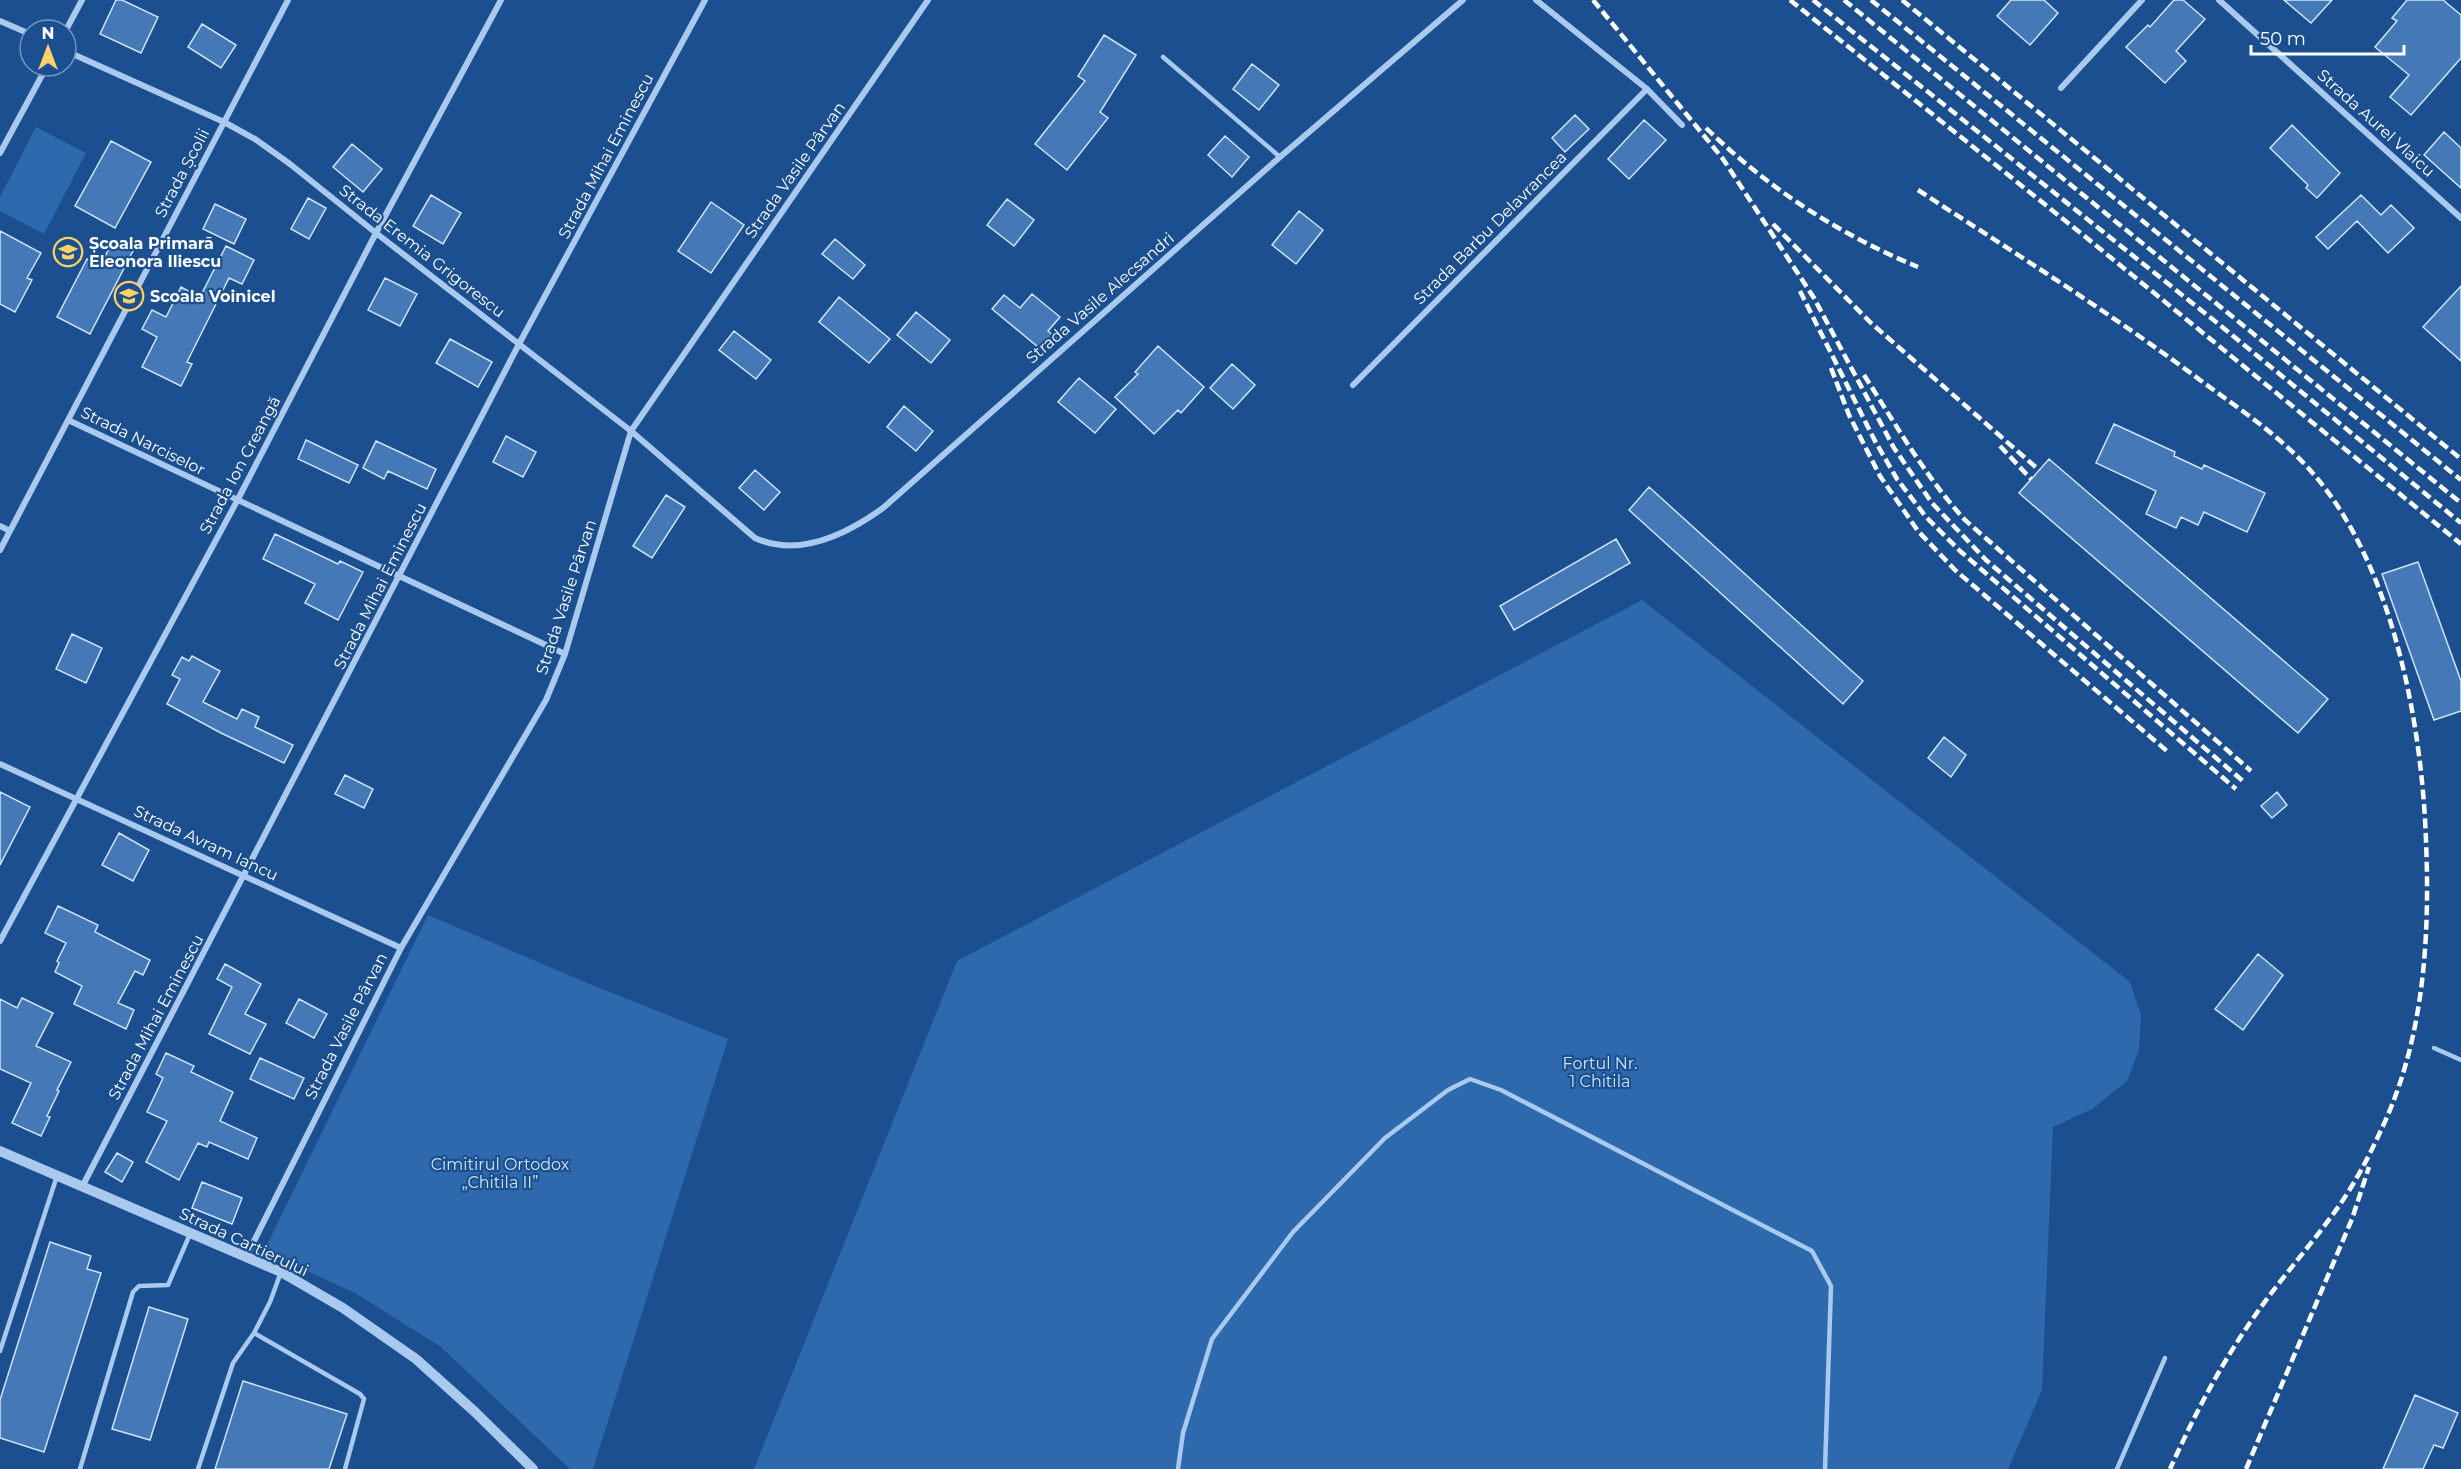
<svg xmlns="http://www.w3.org/2000/svg" width="2461" height="1469" viewBox="0 0 2461 1469" font-family="Montserrat,sans-serif">
	<style>
		.green { fill: #2e69ad }
		.building { fill: #4478b7; stroke: #cfe3fa; stroke-width: 1.5 }
		.lines { fill: none; stroke-linecap: round; stroke-linejoin: round }
		.service { stroke: #a9c9ee; stroke-width: 4.5 }
		.minor { stroke: #a9c9ee; stroke-width: 6 }
		.tertiary { stroke: #a9c9ee; stroke-width: 10 }
		.rail { stroke: #fff; stroke-width: 4.5; stroke-dasharray: 10 4.5; stroke-linecap: butt }
		.labels { text-anchor: middle; dominant-baseline: central; stroke-width: 4.5; stroke-linejoin: round; paint-order: stroke }
		.street-label { font-size: 16px; fill: #fff; stroke: #1b4f8f }
		.poi-label { font-size: 16px; font-weight: bold; fill: #fff; stroke: #1b4f8f; text-anchor: start }
		.park-label { font-size: 16px; fill: #cfe3fa; stroke: #1b4f8f }
	</style>
	<rect width="100%" height="100%" fill="#1b4f8f"/>
	<path class="green" d="M36,127L86,153L44,234L0,211V197Z
		M1642,600L2130,982L2141,1015L2139,1050L2127,1081L2092,1109L2053,1127L2042,1390L2008,1469H754L957,961Z
		M428,915L592,985L728,1039L593,1469H570L441,1347L355,1293L264,1251Z"/>
	<path class="building" d="M116,0H122L158,17L141,53L100,34Z
		M2011,0H2044L2058,13L2030,45L1997,16Z
		M2174,0H2183L2205,19L2176,51L2186,61L2165,83L2126,47L2148,25L2150,27Z
		M2284,0H2332L2311,23Z
		M2407,0H2443L2461,15V58L2411,115L2390,97L2409,75L2375,47L2397,21L2392,18Z
		M202,24L236,45L221,68L188,47Z
		M1104,35L1136,55L1100,112L1108,118L1067,170L1035,144L1085,81L1078,76Z
		M1252,64L1279,85L1259,110L1233,89Z
		M1575,115L1589,129L1565,152L1552,138Z
		M1644,120L1666,140L1629,179L1608,159Z
		M2292,125L2340,173L2317,198L2306,188L2308,185L2270,148Z
		M2444,132L2461,148V188L2424,155Z
		M1225,136L1249,157L1232,177L1208,155Z
		M111,141L151,162L115,228L75,206Z
		M352,144L382,169L363,192L333,167Z
		M431,195L461,213L443,244L413,226Z
		M2361,195L2381,215L2391,205L2414,228L2388,253L2357,221L2328,249L2316,237Z
		M308,198L326,208L309,239L291,229Z
		M1007,199L1034,220L1014,246L987,225Z
		M711,202L744,225L711,273L678,251Z
		M215,204L246,219L234,244L203,229Z
		M1299,211L1323,230L1296,264L1272,245Z
		M0,231L41,253L27,278L32,280L15,312L0,304Z
		M114,239L134,249L90,334L57,317L87,259L100,266Z
		M835,239L865,265L853,279L822,254Z
		M226,246L254,260L242,284L229,278L187,362L192,364L181,386L142,367L157,337L142,329L152,310L166,317L181,287L200,297Z
		M385,278L417,294L400,326L368,310Z
		M2461,286V361L2423,327Z
		M1032,294L1060,317L1048,331L1056,338L1044,352L992,309L1004,295L1020,308Z
		M839,297L890,339L869,363L819,322Z
		M916,312L950,340L931,363L897,335Z
		M734,331L771,360L756,379L719,350Z
		M450,339L492,362L478,387L436,363Z
		M1158,346L1204,387L1181,413L1178,410L1154,434L1115,397L1138,374L1135,372Z
		M1232,364L1255,385L1233,409L1210,388Z
		M1079,378L1116,409L1095,433L1058,402Z
		M904,406L933,431L916,451L887,427Z
		M2114,424L2175,452L2174,456L2202,469L2204,465L2265,493L2247,532L2204,512L2198,525L2181,517L2176,528L2146,514L2156,491L2096,463Z
		M506,436L536,452L523,477L493,462Z
		M306,440L358,465L349,483L298,459Z
		M376,441L436,469L427,489L388,471L384,479L363,468Z
		M2049,459L2328,699L2298,733L2019,493Z
		M755,470L780,492L764,510L739,488Z
		M1649,487L1863,681L1843,704L1629,510Z
		M666,495L685,507L652,558L633,546Z
		M275,534L338,564L340,561L363,572L338,620L305,603L315,584L263,559Z
		M1616,539L1630,563L1514,630L1500,606Z
		M2418,562L2461,681V711L2434,720L2382,574Z
		M72,634L102,648L86,683L56,669Z
		M192,656L220,671L203,702L237,719L242,709L259,717L255,727L293,745L284,763L221,733L167,704L180,679L172,675L182,657L189,661Z
		M1944,737L1966,755L1951,777L1928,758Z
		M345,775L373,789L364,808L335,794Z
		M0,792L30,807L0,865Z
		M2277,792L2287,805L2272,818L2261,806Z
		M119,833L149,850L133,881L102,865Z
		M58,906L98,925L95,932L150,960L143,975L135,971L118,1003L134,1010L126,1029L74,1004L82,986L55,972L59,963L57,961L66,943L45,933Z
		M2258,954L2283,975L2243,1030L2215,1009Z
		M225,964L261,984L245,1014L266,1024L250,1054L209,1034L232,987L217,979Z
		M22,998L53,1013L36,1046L71,1062L57,1090L59,1091L47,1116L50,1117L41,1136L12,1123L31,1083L0,1069V999L17,1008Z
		M299,999L327,1014L314,1038L286,1023Z
		M166,1053L194,1066L191,1072L233,1092L220,1121L257,1138L248,1159L209,1142L207,1147L198,1143L179,1180L146,1162L167,1121L147,1112L163,1078L156,1074Z
		M260,1058L304,1078L294,1099L250,1079Z
		M117,1153L133,1162L122,1182L105,1172Z
		M202,1182L242,1198L232,1224L192,1208Z
		M50,1242L91,1256L87,1269L101,1273L44,1452L0,1438V1400Z
		M149,1307L188,1319L150,1440L112,1429Z
		M243,1381L347,1414L329,1469H215Z
		M2415,1395L2458,1413L2443,1448L2434,1445L2423,1469H2383Z"/>
	<g class="lines">
		<path class="service" d="M1163,57L1280,157
			M2434,1048L2461,1060
			M254,1333L360,1394L364,1399L345,1469
			M0,1351L57,1176
			M80,1469L133,1292L139,1286L168,1285L190,1234
			M198,1469L233,1363L254,1333L270,1302L281,1272
			M1178,1469L1183,1433L1212,1339L1293,1232L1385,1138L1448,1090L1470,1079L1501,1090L1812,1251L1831,1286L1825,1469
			M2117,1469L2165,1358"/>
		<path class="minor" d="M1536,0L1647,89L1682,125
			M2219,0L2461,218
			M0,21L30,34
			M66,30L82,0
			M66,51L224,122L255,139L290,164L376,233L631,431L755,538C799,558 847,534 883,508L1280,157L1463,0
			M2061,88L2142,0
			M0,153L47,66
			M1353,385L1647,89
			M68,420L565,654
			M0,526L10,531
			M0,550L288,0
			M0,764L401,948
			M0,941L237,501L376,233L501,0
			M82,1187L519,344L705,0
			M246,1257L401,948L546,700L565,654L631,431L928,0"/>
		<path class="tertiary" d="M0,1151L281,1272L343,1308L416,1359L475,1412L533,1469"/>
		<path class="rail" d="M1593,0L1723,159L1814,298L1894,448L1932,503L1986,560L2244,782
			M1790,0L2093,243L2461,544
			M1813,0L2221,326L2461,523
			M1844,0L2461,503
			M1871,0L2461,480
			M1902,0L2461,459
			M1706,128C1768,188 1838,234 1918,267
			M1918,190C2013,252 2109,312 2200,380C2238,408 2279,435 2310,470C2392,561 2422,722 2426,841C2430,938 2424,1039 2382,1128C2368,1159 2352,1189 2331,1217C2306,1251 2278,1282 2254,1317C2220,1365 2194,1416 2170,1469
			M1773,224L1871,323L2039,470
			M1800,291L1875,441L1897,479L1926,517L1960,551L2236,789
			M1831,368L1849,415L1880,476L1918,531L1955,570L2167,751
			M1864,375C1896,425 1925,476 1965,520L2251,771
			M2000,446L2031,479
			M2246,1469L2352,1219L2369,1167"/>
	</g>
	<defs>
		<g id="school-ring" transform="scale(1.5)"><circle r="9.5" fill="#1b4f8f" stroke="#ffd166" stroke-width="1.5"/><path d="M0-5L7-2L0 1L-7-2ZM-4 1L0 2.5L4 1V4Q0 6-4 4Z" fill="#ffd166"/></g>
	</defs>
	<g fill-rule="evenodd">
		<use href="#school-ring" x="68" y="252"/>
		<use href="#school-ring" x="129" y="296"/>
	</g>
	<g class="labels">
		<g class="street-label">
			<text transform="translate(2376 123) rotate(42)">Strada Aurel Vlaicu</text>
			<text transform="translate(606 156) rotate(-62)">Strada Mihai Eminescu</text>
			<text transform="translate(795 170) rotate(-55)">Strada Vasile Pârvan</text>
			<text transform="translate(182 173) rotate(-62)">Strada Școlii</text>
			<text transform="translate(1490 228) rotate(-45)">Strada Barbu Delavrancea</text>
			<text transform="translate(422 251) rotate(38)">Strada Eremia Grigorescu</text>
			<text transform="translate(1100 298) rotate(-41)">Strada Vasile Alecsandri</text>
			<text transform="translate(143 441) rotate(26)">Strada Narciselor</text>
			<text transform="translate(240 465) rotate(-62)">Strada Ion Creangă</text>
			<text transform="translate(380 586) rotate(-63)">Strada Mihai Eminescu</text>
			<text transform="translate(566 597) rotate(-72)">Strada Vasile Pârvan</text>
			<text transform="translate(206 843) rotate(25)">Strada Avram Iancu</text>
			<text transform="translate(156 1017) rotate(-62)">Strada Mihai Eminescu</text>
			<text transform="translate(346 1026) rotate(-63)">Strada Vasile Pârvan</text>
			<text transform="translate(244 1242) rotate(25)">Strada Cartierului</text>
		</g>
		<g class="poi-label">
			<text x="89" y="243">Școala Primară<tspan x="89" dy="18">Eleonora Iliescu</tspan></text>
			<text x="150" y="296">Scoala Voinicel</text>
		</g>
		<g class="park-label">
			<text x="1600" y="1063">Fortul Nr.<tspan x="1600" dy="18">1 Chitila</tspan></text>
			<text x="500" y="1164">Cimitirul Ortodox<tspan x="500" dy="18">„Chitila II”</tspan></text>
		</g>
	</g>
	<g transform="translate(48 48)"><circle r="28" fill="#1b4f8f" stroke="#7695bc" stroke-width="1.5"/>
	<path d="M0-4.5L10 22L0 15L-10 22Z" fill="#ffd166"/>
	<text y="-9" font-size="16" font-weight="bold" text-anchor="middle" fill="#ffffff">N</text>
	</g>
	<path d="M2251 45v9h153v-9" fill="none" stroke="#ffffff" stroke-width="3"/>
	<text x="2260" y="45" font-size="18" fill="#ffffff" stroke="#1b4f8f" stroke-width="4.5" paint-order="stroke">50 m</text>
</svg>
